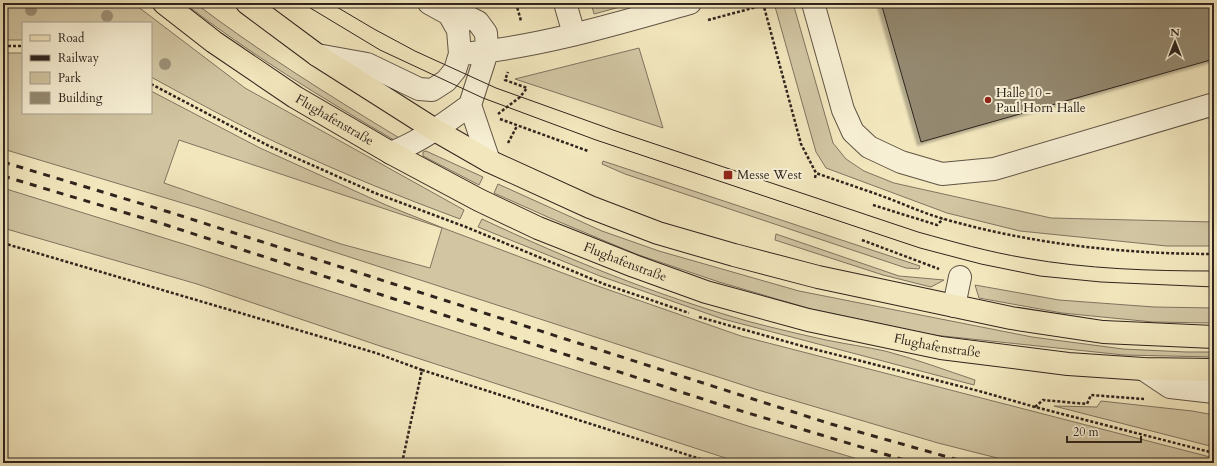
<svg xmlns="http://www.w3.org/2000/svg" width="1217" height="466" viewBox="0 0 1217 466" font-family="Cardo,serif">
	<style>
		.green { fill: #d1c5a2; stroke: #807460; fill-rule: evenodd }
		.building { fill: #948970; stroke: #2f241d; filter: url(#shadow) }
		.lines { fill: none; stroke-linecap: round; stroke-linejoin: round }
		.minor-casing { stroke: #605445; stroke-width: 24 }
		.major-casing { stroke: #2f241d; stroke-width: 24 }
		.path { stroke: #2f241d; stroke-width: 2.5; stroke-dasharray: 3 2; stroke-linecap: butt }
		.minor { stroke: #f7efd4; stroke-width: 22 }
		.major { stroke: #f2e6bd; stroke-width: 22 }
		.tram { stroke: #2f241d; stroke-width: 1 }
		.rail { stroke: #2f241d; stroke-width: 3; stroke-dasharray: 7 7; stroke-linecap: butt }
		.tree { fill: #9d9177 }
		.poi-dot { fill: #8f2418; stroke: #f7efd4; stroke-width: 1.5 }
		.labels { text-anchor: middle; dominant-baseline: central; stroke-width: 4; stroke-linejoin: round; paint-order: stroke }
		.poi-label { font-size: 13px; fill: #2f241d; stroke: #f7efd4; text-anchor: start }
		.street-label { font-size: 13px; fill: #2f241d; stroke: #f7efd4 }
	</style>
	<defs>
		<filter id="shadow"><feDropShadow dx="-3.5" dy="3.5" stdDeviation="1" flood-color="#0004"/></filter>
	</defs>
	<rect width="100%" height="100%" fill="#f2e6bd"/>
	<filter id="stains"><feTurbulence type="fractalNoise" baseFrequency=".005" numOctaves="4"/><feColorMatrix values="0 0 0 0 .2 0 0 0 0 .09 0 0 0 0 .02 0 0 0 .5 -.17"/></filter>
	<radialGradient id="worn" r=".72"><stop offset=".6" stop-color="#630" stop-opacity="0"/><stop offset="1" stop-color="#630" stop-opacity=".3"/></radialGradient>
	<path class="green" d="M3,3H133L245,88L464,210L460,219C401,197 343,174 286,147C240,126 195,101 151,77V23H23V40H3Z
		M184,3H195C261,53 330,96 401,139L394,140C322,98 250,54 184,3Z
		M591,3H626L627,5L594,14Z
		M774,3H793L833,143L846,159L864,171L894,183L1051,218L1214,222V246H1167L1020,231L947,213L826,168L816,152Z
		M639,48L663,128L515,79Z
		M3,53H23V113H151V91L260,148L386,205L443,228L592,284L741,336L1214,458V463H1017L938,443L758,390L199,208L3,149ZM179,140L442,228L430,268L341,244L164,183Z
		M426,151L483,177L479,185L423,156V152Z
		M603,161L920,266L919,269L906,268L625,174L602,164Z
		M498,184L602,231L659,251L799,291L1032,337L1123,349L1186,352H1214V357L1124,355L933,335L811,309L719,282L636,254L550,218L494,193Z
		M3,188L190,246L748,426L871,463H741L380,346L197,284L3,228Z
		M482,219C567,259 656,295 747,321C773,328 799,334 826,340C846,344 866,347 885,351C916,359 945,370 975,380L974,385L723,319L600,276L478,227Z
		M776,234L899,276L944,280L931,287L883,275L775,240Z
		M975,285L1059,300L1154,307L1214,308V323L1153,322L1062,313L979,298Z
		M1101,401L1192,411L1214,415V447L1054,406L1097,407Z"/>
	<path class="building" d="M881,3H1214V59L921,142Z"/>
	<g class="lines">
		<g class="minor-casing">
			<path id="minor" d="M429,3L449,14L464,15L478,22L486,33L487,52L470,105L489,161
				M565,3L574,34
				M813,3L843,110L853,132L869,147L901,162L942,174L994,169L1214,104
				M460,54C537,48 616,24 690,3
				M317,55L367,64L419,89L432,90L446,81L455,70L460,54L458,30L449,14
				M391,153C421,141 444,124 470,105
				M954,306L960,277
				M1143,369L1170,387L1214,392"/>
		</g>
		<g class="major-casing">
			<g id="major">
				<path id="s1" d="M164,3L214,42L295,97L391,153L479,200L538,228L634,266L706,292L808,320L941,348L1068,364L1143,369L1214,370"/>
				<path d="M247,3L317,55L435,130L489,161L590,207L658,233L734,255L818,277L1011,318L1103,332L1214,337"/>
			</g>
		</g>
		<path class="path" d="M516,3L521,21
			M763,3L801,144L816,173C841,182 866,190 890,199C908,206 926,214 944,219C1032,244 1123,254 1214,254
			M708,20L764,5
			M3,46H23
			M151,84L269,146L375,193L466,227L604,284L689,313
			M498,114L520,97L527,88L505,80L508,72
			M500,119L588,151
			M508,143L517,126
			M815,178L816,173
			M873,205L937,225L943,219
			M862,240L939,269
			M3,243L376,353L422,370
			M699,317L802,346L979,391L1035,407L1214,453
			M1035,407L1043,400L1087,404L1091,395L1144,399
			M402,463L422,370L713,463"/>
		<use href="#minor" class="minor"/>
		<use href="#major" class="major"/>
		<path class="tram" d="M302,3L380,50L483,98L596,140L920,248L981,264L1040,276L1101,282L1214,287
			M330,3L374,29L415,51L496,88L616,131L918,232C954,242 989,252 1025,258C1087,269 1151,271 1214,271"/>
		<path class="rail" d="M3,162L169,212L831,424L969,463
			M3,176L163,224L715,403L914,463"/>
	</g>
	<g class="tree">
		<circle cx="31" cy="10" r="6"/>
		<circle cx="107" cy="16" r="6"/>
		<circle cx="165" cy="64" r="6"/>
	</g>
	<g class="poi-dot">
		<circle cx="988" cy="100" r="4"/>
		<rect x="723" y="170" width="10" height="10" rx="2"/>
	</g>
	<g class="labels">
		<g class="poi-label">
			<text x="996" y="93">Halle 10 -<tspan x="996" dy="15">Paul Horn Halle</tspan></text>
			<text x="737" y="175">Messe West</text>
		</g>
		<g class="street-label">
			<text stroke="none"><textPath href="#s1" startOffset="207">Flughafenstraße</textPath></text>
			<text stroke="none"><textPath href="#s1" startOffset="531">Flughafenstraße</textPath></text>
			<text stroke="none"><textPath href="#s1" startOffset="855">Flughafenstraße</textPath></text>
		</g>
	</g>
	<rect width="1217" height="466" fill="none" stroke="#f2e6bd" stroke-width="16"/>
	<rect x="4" y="4" width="1209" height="458" fill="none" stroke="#2f241d" stroke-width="2"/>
	<rect x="8" y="8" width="1201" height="450" fill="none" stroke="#2f241d"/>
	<rect x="22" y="22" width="130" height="92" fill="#f7efd4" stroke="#a79e8b"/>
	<rect x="30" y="35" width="20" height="6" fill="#f2e6bd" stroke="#a79e8b"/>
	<text x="58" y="42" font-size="12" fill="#2f241d">Road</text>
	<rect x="30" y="55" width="20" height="6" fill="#2f241d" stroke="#a79e8b"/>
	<text x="58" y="62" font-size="12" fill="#2f241d">Railway</text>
	<rect x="30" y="72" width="20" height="12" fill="#d1c5a2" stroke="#a79e8b"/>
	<text x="58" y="82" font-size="12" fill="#2f241d">Park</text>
	<rect x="30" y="92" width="20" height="12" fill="#948970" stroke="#a79e8b"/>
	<text x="58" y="102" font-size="12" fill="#2f241d">Building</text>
	<g transform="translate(1175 42)" stroke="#f7efd4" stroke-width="3" paint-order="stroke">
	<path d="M0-3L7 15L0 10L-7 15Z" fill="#2f241d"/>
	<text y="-6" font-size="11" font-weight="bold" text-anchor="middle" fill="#2f241d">N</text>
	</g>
	<path d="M1067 436v6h74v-6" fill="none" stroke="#2f241d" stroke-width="2"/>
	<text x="1073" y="436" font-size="12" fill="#2f241d" stroke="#f7efd4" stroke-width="3" paint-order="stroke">20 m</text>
	<rect width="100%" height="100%" filter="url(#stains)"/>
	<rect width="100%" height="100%" fill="url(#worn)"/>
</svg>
